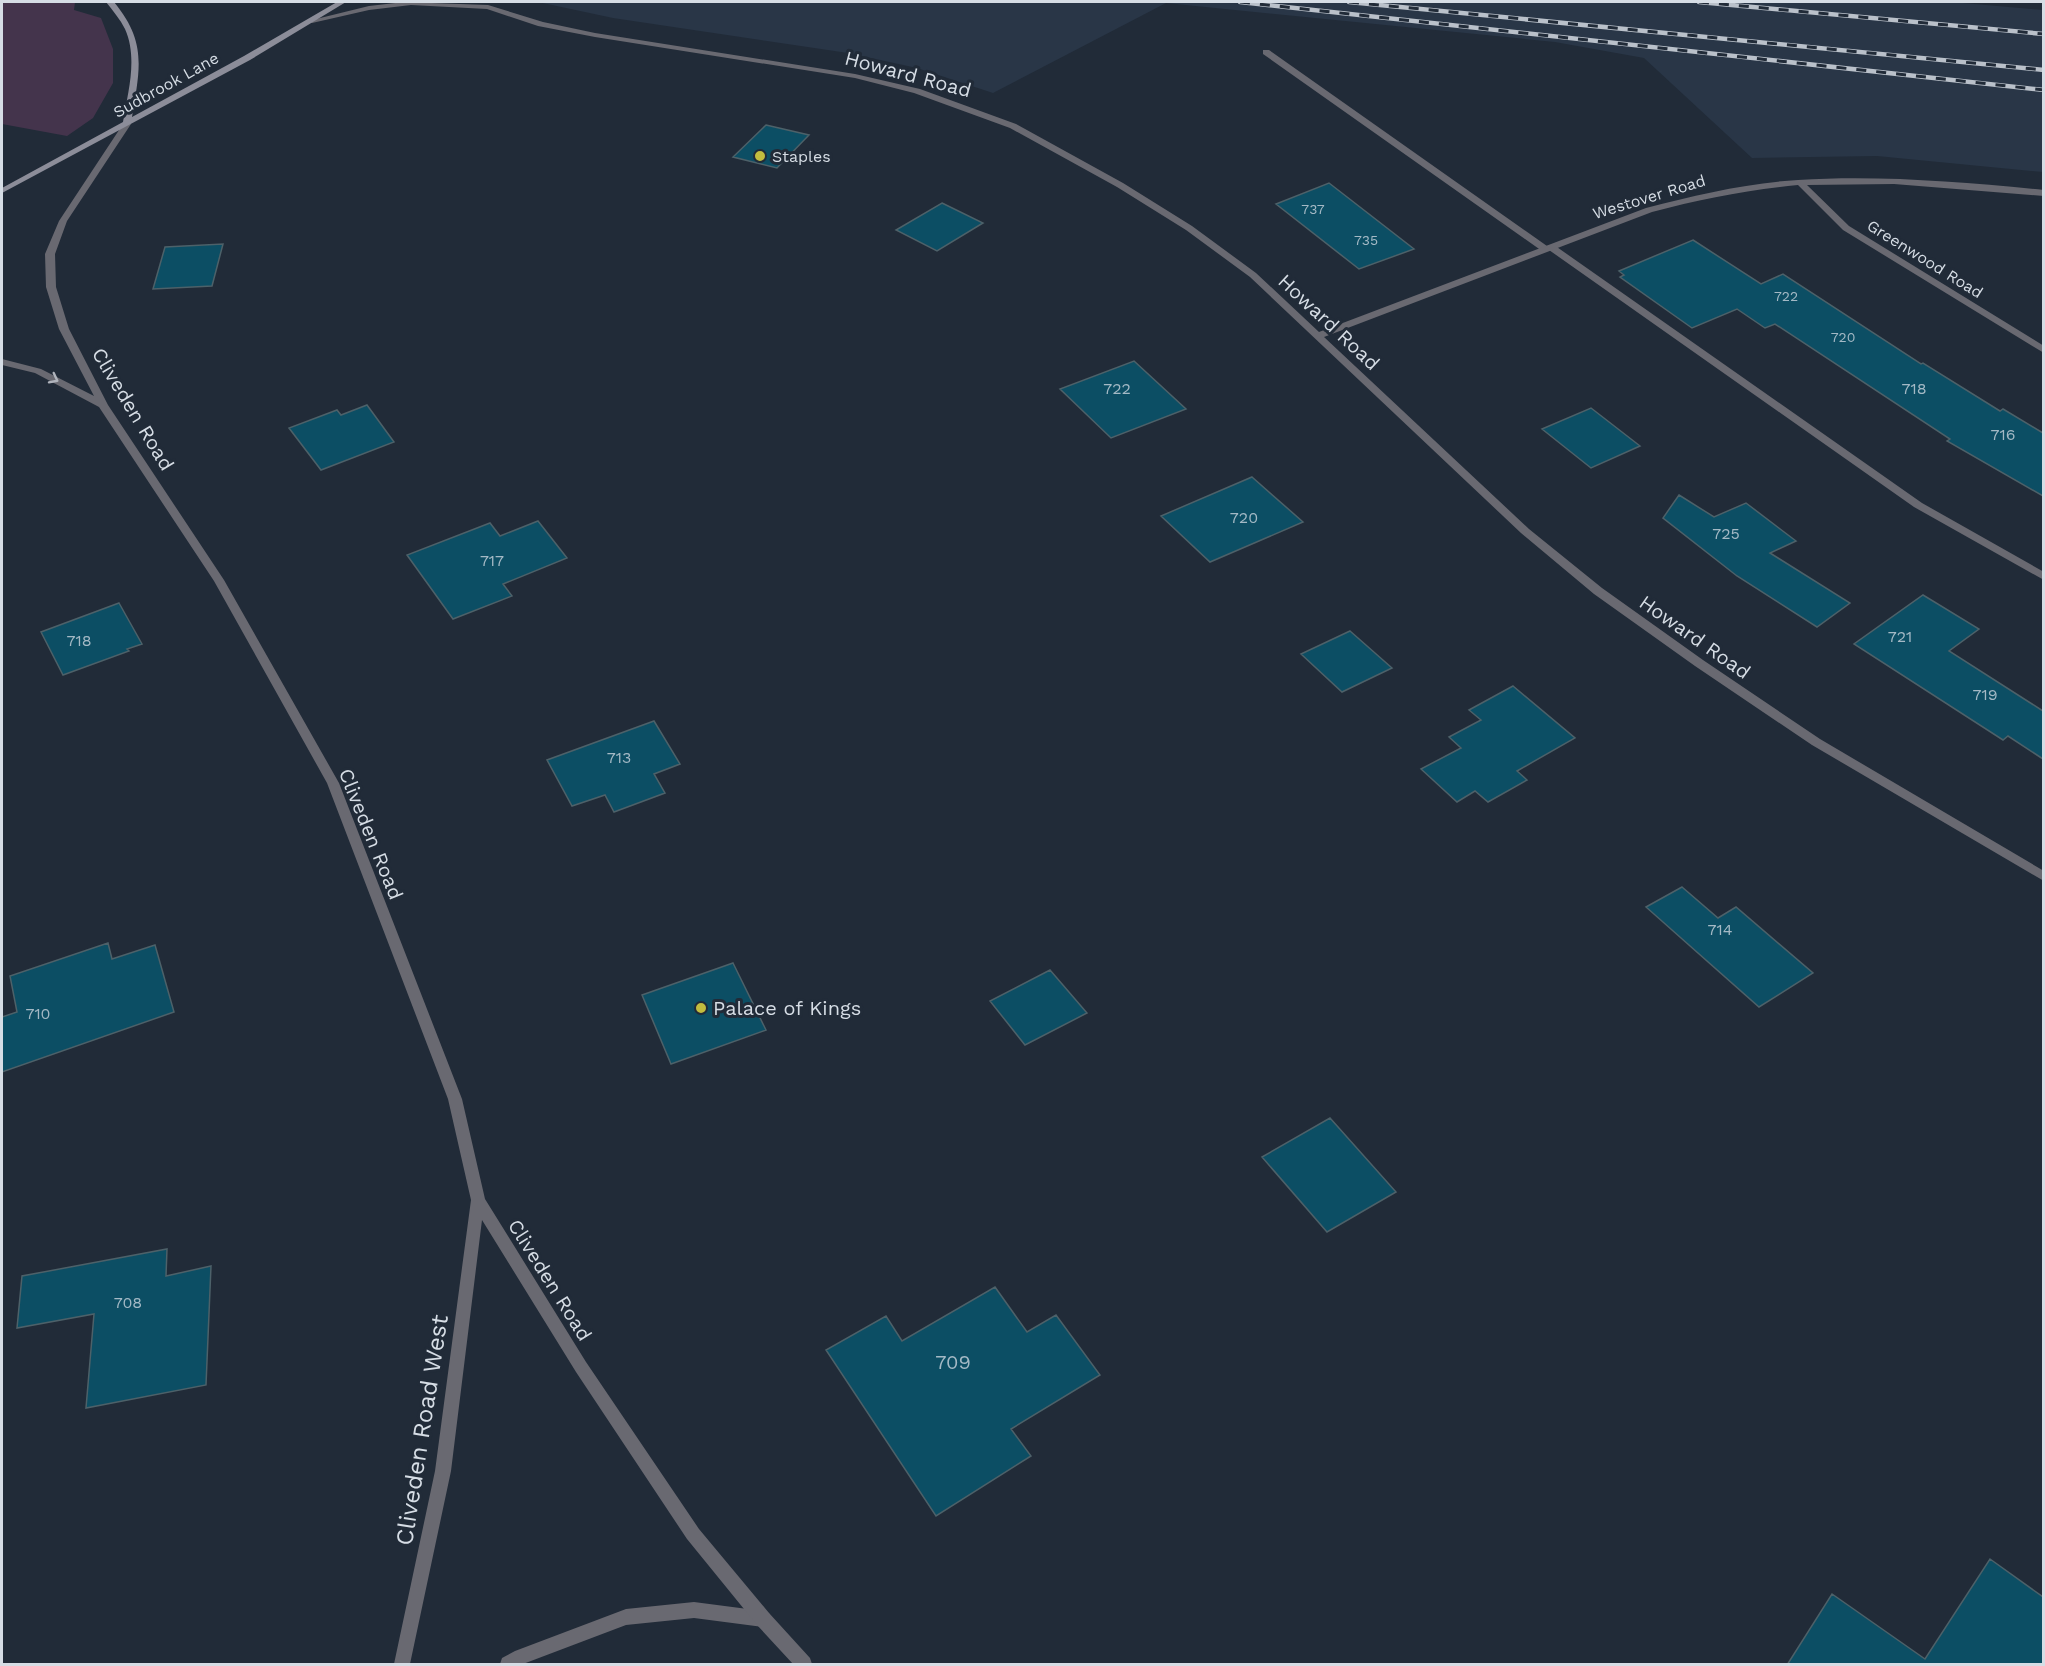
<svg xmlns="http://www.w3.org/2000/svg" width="2045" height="1666" viewBox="0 0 2045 1666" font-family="'Work Sans',sans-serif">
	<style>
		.built { fill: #293647 }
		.green { fill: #44344c }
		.building { fill: #0c4e64; stroke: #4d6169; stroke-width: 1.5 }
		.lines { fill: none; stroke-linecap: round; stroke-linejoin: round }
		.lane { fill: #696971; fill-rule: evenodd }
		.street { fill: #696971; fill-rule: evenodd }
		.secondary { fill: #8c8d99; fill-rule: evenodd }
		.rail-casing { stroke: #bac1ca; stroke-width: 4.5 }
		.rail { stroke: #212b38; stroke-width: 3; stroke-dasharray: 10; stroke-linecap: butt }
		.oneway { stroke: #b0b4bc }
		.poi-dot { fill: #c2bd3f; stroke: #212b38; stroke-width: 2 }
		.labels { text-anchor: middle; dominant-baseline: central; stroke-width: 6; stroke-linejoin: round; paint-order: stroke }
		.far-number-label { font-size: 14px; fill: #a4b9c5 }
		.far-street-label { font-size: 16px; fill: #d6dde5; stroke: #212b38 }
		.far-poi-label { font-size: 16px; fill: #d6dde5; stroke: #212b38; text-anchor: start }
		.number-label { font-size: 16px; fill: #a4b9c5 }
		.street-label { font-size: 20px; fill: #d6dde5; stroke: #212b38 }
		.poi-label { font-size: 20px; fill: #d6dde5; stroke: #212b38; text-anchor: start }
		.near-number-label { font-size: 20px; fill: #a4b9c5 }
		.near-street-label { font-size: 24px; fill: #d6dde5; stroke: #212b38 }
	</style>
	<rect width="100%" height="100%" fill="#212b38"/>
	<path class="built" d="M538,2H1952L2043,10V172L1877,156L1752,158L1644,58L1555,42L1166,3L993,93L917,68L848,53L613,18Z"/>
	<path class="green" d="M2,2H75L74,10L101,18L113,49V83L93,118L67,136L2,124Z"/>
	<path class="building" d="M766,125L809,135L777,168L733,157Z
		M1329,183L1414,249L1359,269L1276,204Z
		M942,203L983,223L937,251L896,230Z
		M1693,240L1761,284L1783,274L1921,364L1923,363L2000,411L2003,409L2043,433V496L1947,441L1950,439L1775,324L1765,328L1737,309L1692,328L1620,277L1624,275L1619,271Z
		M223,244L212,286L153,289L165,247Z
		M1134,361L1186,409L1111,438L1060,389Z
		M367,405L394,442L321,470L289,428L337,410L341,415Z
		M1591,408L1640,446L1591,468L1542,429Z
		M1252,477L1303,522L1210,562L1161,516Z
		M1679,495L1714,517L1746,503L1796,541L1770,553L1850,603L1817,627L1737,576L1663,518Z
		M538,521L567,558L503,584L512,596L453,619L407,555L490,523L500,536Z
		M1923,595L1979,629L1949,651L2043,711V759L2008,736L2003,740L1854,644Z
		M119,603L142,644L127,649L129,651L63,675L41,632Z
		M1350,631L1392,668L1342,692L1301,654Z
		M1513,686L1575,738L1517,771L1527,780L1488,802L1475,791L1457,802L1421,769L1461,748L1449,737L1481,720L1469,710Z
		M654,721L680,764L654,774L665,793L614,812L605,795L572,806L547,760Z
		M1682,887L1718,918L1736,907L1813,973L1759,1007L1646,907Z
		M108,943L112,959L155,945L174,1012L2,1072V1017L17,1012L10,976Z
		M733,963L766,1030L671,1064L642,995Z
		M1050,970L1087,1013L1025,1045L990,1001Z
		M1330,1118L1396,1192L1327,1232L1262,1157Z
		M167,1249L166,1276L211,1266L206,1385L86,1408L94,1314L17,1328L22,1276Z
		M995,1287L1027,1332L1056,1315L1100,1375L1011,1429L1031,1456L936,1516L826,1350L886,1316L902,1341Z
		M1990,1559L2043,1597V1665H1787L1832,1594L1925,1659Z"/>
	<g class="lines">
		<path class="lane" d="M1263,50H1269L1547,246L1554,245L1922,503L2044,572V580L1914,507L1549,250L1542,251L1263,54Z
			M694,1602L763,1611L769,1613L771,1619L769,1625L763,1627L694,1618L626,1625L523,1664H500L502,1658L515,1651L626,1609Z"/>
		<path class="street" d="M404,2L488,5L543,22L595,33L855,74L920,89L1016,124L1123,183L1192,226L1256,273L1319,332L1646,208C1696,195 1746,183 1798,180C1880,175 1962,182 2044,190V196L1894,184L1807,185L1849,226L2044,346V353L1843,230L1798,185C1748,190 1700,199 1652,212L1324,337L1529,529L1602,588L1703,660L1820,739L2044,871V881L1812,745L1695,666L1594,594L1521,533L1250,277L1186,230L1117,187L1010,128L914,93L855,78L595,37L538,26L487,9L411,5L369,10L312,23L308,21L369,6Z
			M127,121L131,124L67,221L55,254L56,287L69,329L108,405L224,580L339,783L462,1099L485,1199L586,1362L699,1529L769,1613L810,1658L812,1664H793L757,1625L687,1539L576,1372L482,1220L451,1471L410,1664H394L435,1471L471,1200L448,1099L327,783L214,581L99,407L35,373L2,365V359L41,369L94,396L59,329L46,287L45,254L59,221L123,124Z"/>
		<path class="secondary" d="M106,2H114C147,42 140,68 132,117L244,56L337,2H346L250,60L2,193V188L123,122C128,92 138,58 125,29C120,19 113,11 106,2Z"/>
		<g class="rail-casing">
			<path id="rail" d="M1240,2L2044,90
				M1349,2L2044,70
				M1699,2L2044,34"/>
		</g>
		<use href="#rail" class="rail"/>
	</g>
	<defs><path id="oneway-chevron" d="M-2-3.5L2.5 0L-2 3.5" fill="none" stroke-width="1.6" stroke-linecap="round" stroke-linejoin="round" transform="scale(1.5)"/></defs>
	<use class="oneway" href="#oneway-chevron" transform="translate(54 379) rotate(27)"/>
	<g class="poi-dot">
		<circle cx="760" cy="156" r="6"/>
		<circle cx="701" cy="1008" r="6"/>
	</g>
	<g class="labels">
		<g class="far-number-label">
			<text x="1313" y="209">737</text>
			<text x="1366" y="240">735</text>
			<text x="1786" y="296">722</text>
			<text x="1843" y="337">720</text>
		</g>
		<g class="far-street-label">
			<text transform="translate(166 85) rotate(-29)">Sudbrook Lane</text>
			<text transform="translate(1649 197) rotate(-17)">Westover Road</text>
			<text transform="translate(1925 259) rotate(32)">Greenwood Road</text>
		</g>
		<g class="far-poi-label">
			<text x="772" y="156">Staples</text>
		</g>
		<g class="number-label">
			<text x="1117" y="388">722</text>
			<text x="1914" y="388">718</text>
			<text x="2003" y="434">716</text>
			<text x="1244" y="517">720</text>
			<text x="1726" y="533">725</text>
			<text x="492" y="560">717</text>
			<text x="1900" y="636">721</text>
			<text x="79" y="640">718</text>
			<text x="1985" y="694">719</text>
			<text x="619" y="757">713</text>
			<text x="1720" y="929">714</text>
			<text x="38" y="1013">710</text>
			<text x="128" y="1302">708</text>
		</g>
		<g class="street-label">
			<text transform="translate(908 74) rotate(15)">Howard Road</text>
			<text transform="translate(1329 322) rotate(43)">Howard Road</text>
			<text transform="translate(133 409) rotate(59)">Cliveden Road</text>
			<text transform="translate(1695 637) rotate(35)">Howard Road</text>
			<text transform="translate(371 834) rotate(68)">Cliveden Road</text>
			<text transform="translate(550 1280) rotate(58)">Cliveden Road</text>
		</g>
		<g class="poi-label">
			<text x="713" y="1008">Palace of Kings</text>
		</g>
		<g class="near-number-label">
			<text x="953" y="1362">709</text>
		</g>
		<g class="near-street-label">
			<text transform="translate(422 1430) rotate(-81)">Cliveden Road West</text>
		</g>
	</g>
	<rect width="2045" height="1666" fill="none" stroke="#d6dde5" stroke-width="6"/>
</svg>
